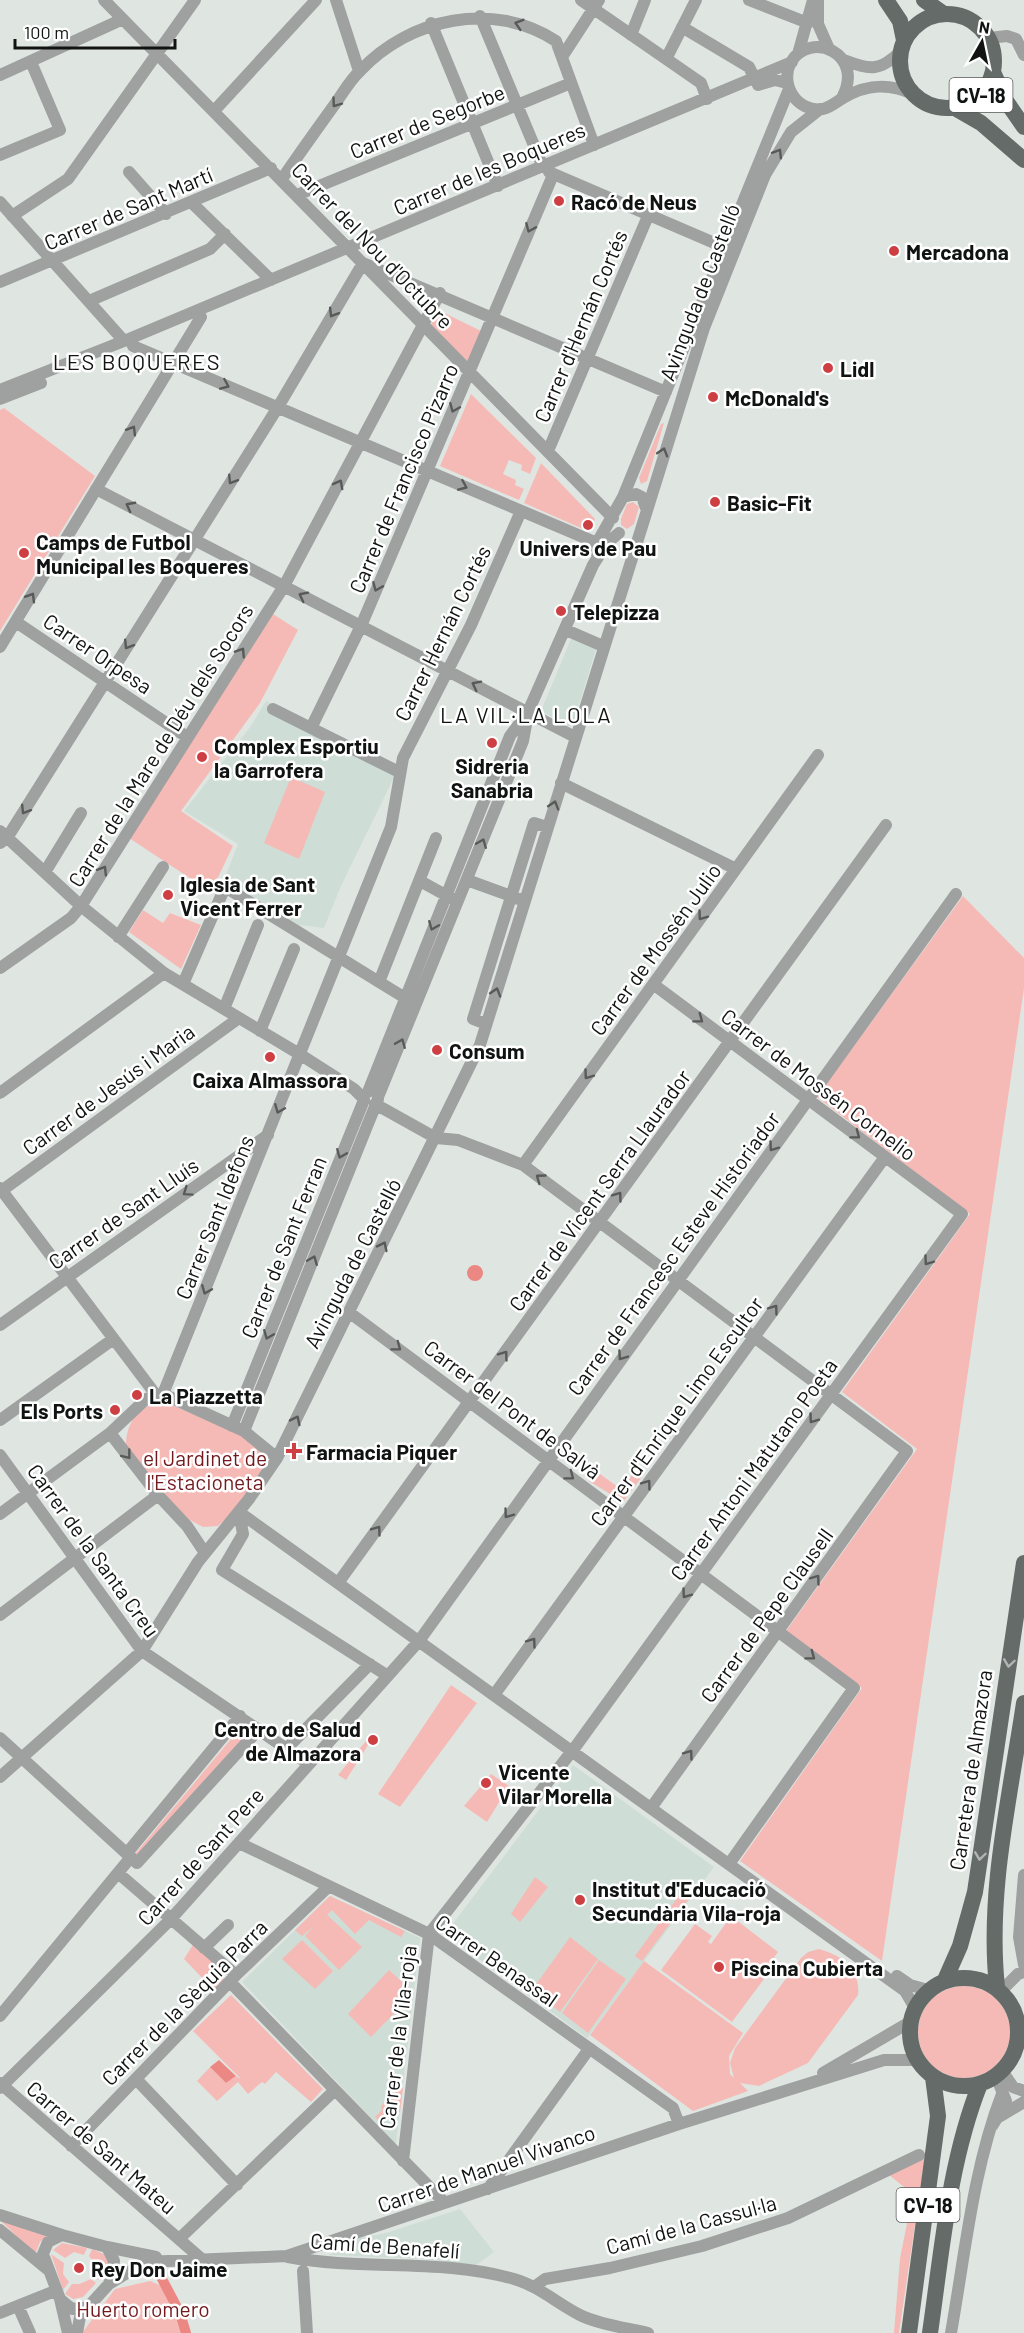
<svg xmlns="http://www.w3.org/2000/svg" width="1024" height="2333" viewBox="0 0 1024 2333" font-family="Barlow,sans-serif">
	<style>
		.built { fill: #ceddd5 }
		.green { fill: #f5bab6 }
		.water { fill: #ec8884 }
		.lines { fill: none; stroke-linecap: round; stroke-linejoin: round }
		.canal { stroke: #ec8884; stroke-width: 10 }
		.minor { stroke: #9fa1a0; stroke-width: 12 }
		.major { stroke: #656b68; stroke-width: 16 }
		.oneway { stroke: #585a59 }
		.oneway2 { stroke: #b2b5b4 }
		.poi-dot { fill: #ce3f43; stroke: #fff; stroke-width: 2 }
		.labels { text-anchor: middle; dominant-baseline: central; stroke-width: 5; stroke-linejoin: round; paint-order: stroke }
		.shield { fill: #fff; stroke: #585a59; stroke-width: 1.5 }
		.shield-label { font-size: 20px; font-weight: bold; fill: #111312 }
		.street-label { font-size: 21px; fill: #111312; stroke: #fff }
		.poi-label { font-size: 21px; font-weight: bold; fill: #111312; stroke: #fff; text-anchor: start }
		.park-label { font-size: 21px; fill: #72191d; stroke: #fff }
		.neighbourhood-label { font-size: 22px; letter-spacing: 1.5px; fill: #111312; stroke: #fff }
	</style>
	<rect width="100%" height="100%" fill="#dfe6e2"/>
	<path class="built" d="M574,637L597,646L573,724L569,726L541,711L571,639Z
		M266,701L399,767L341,886L324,928L299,925L224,880L238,844L184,811L251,726Z
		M573,1765L714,1867L587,2038L445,1934Z
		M330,1896L420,1938L396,2144L242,1982Z
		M460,2209L494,2252L475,2266L425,2259L328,2255L356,2243L357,2239L386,2233Z"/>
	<path class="green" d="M438,310L481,331L467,364L431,325Z
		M471,394L536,458L530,474L521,470L522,465L509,460L503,474L516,480L515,485L524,489L519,500L440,466Z
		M4,408L95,476L0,631V410Z
		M664,423L647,481L641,484L639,478L661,424Z
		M541,463L595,519L590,532L524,503Z
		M633,502L639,507L634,524L627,529L621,525V519L627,504Z
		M273,614L298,630L260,703L181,811L233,846L211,892L129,838Z
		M291,777L325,792L299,859L264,843Z
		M963,896L1024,958V988L882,1961L740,1861L862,1688L786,1631L917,1449L842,1392L970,1214L817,1097Z
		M143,910L163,923L170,913L201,925L181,969L129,932Z
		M165,1402L244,1436L260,1449L264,1462L261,1473L228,1517L218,1526L203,1527L184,1517L126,1446C126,1422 139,1404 165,1402Z
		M596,1471L622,1490L633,1473L641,1478L623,1502L589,1481Z
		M451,1685L477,1703L400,1807L378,1794Z
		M240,1732L245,1739L138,1855L135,1854L236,1733Z
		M366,1741L370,1742L346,1780L338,1775Z
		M491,1774L509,1786L487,1822L464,1806Z
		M535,1877L548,1887L520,1922L511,1914Z
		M686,1886L694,1892L642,1961L635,1956Z
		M330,1896L405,1931L401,1937L369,1920L355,1934L332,1910L327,1915L362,1947L339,1970L305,1936L313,1927L302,1936L295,1930Z
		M731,1916L778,1952L773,1959L776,1963L732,2022L661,1970L695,1924L712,1936L708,1942L711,1944Z
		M570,1937L598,1959L560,2012L532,1990Z
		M302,1940L333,1971L315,1989L282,1959Z
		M194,1943L226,1973L222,1984L215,1991L184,1959Z
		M819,1949C842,1955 861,1970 858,1995L808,2063L759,2086L740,2083L748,2091L693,2111L590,2035L644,1961L743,2033L729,2056L730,2074L734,2078L730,2063L735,2048L801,1958L808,1952Z
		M599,1960L626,1979L588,2033L562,2013Z
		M389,1970L414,1993L371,2037L348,2014Z
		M918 2032a46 46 0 1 1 92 0a46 46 0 1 1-92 0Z
		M231,1995L323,2089L311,2102L276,2072L265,2084L262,2082L248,2094L238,2082L217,2101L197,2081L210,2067L226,2083L236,2076L241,2079L193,2031Z
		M399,2087L403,2088L400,2112L380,2122L375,2117L382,2110L381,2106Z
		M925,2157L899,2333H894L900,2258L913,2194L889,2175Z
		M0,2220L51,2233L40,2242L35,2254Z
		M62,2243L87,2248L84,2255L74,2252L65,2258L53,2250Z
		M92,2249L104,2254L108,2262L99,2280L94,2276L97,2266L89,2256Z
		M51,2254L64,2263L63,2274L69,2282L63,2290Z
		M91,2279L96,2283L83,2297L73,2299L65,2294L72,2284H79Z
		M150,2281L164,2287C168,2304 178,2315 182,2333H82L115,2289Z"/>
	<path class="water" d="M467 1273a8 8 0 1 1 16 0a8 8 0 1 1-16 0Z
		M219,2060L236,2076L226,2083L210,2067Z"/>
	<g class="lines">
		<path class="canal" d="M161,2277L180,2313L186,2333"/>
		<path class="minor" d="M104,0L613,518
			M336,0L359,71
			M581,0L701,83L707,99
			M749,0L808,23
			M818,0V24L829,49
			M480,16L543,167
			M431,23L498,186
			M682,27L749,67L755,79
			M631,35L645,0
			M989,38L1007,36L1016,39L1024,55
			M798,54L813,0
			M562,57L599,0
			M666,59L696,0
			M844,60C870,70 879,72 900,52
			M0,75L123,19
			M758,85L775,80L787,83
			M842,98C866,53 810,30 791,62C779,84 797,113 823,109C831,107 836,102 843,98C867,84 889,83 913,94
			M214,111L316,0
			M0,155L60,130L31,62
			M129,172L166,214
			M549,172L726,248
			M282,179C299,154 317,129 335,104C343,93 350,80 360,71C409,18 494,0 556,41L594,145
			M297,195L571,83
			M0,202L124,341
			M192,203L271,280
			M12,216L68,179L195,0
			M0,282L271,168
			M89,301L210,249L225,234
			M133,346L597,543
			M0,390L124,341L792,62
			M0,399L41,383
			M548,451L648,216
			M96,489L575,737
			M623,497L636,494L642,497L646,508
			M596,552L597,543L623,497L789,89
			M16,622L187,737
			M566,630L603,646
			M0,647L201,317
			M273,709L399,772
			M311,728L361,626L553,175
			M561,783L736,869
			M0,831L81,906L164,973L301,1055L354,1089L364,1099
			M0,843L7,838L278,407L363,263L666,392
			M45,872L81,813
			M467,880L519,899
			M420,881L451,898
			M118,937L163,867
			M0,968L71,918L81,906L284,586L440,293
			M379,982L436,838
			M183,984L225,887L410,1001
			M224,1009L258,925
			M486,1024L473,1019L534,823L547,827
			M260,1031L294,949
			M368,1092L510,736L528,712L593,565L607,543L619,533
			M0,1093L164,973
			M378,1097L523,741L528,714
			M375,1104L436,1138L458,1140L523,1165L907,1451L651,1808
			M523,1165L818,755
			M0,1188L156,1395
			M0,1192L239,1018
			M350,1313L854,1688L729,1864
			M0,1325L268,1135
			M163,1394L391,827L403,758L471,625L521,511
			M0,1420L112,1340
			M232,1426L364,1100
			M244,1431L378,1099
			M0,1455L142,1651L309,1764
			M239,1512L905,1991L915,2008
			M239,1512L243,1534L222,1570L388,1676
			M0,1514L110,1433
			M205,1553L187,1526L158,1495L110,1433L146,1399L163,1394L244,1431L277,1458
			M338,1583L886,825
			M0,1615L158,1495
			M494,1695L885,1157
			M0,1738L137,1863L259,1729
			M287,1748L370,1664
			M0,1777L142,1651L198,1562L249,1499L277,1458L480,1045L704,328L765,175L791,132L820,109
			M239,1843L429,1934L673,2108L679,2124
			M127,1853L240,1716
			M118,1873L236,1975
			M1024,1875L1019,1937L1024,1965
			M204,1948L228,1925
			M897,1976L910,1985L928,1990
			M230,1982L444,2202
			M1001,1991L1018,1974L1024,1972
			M0,2016L131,1857
			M1002,2071L1013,2087L1024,2091
			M823,2073L910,2022
			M996,2076L1006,2101
			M136,2079L237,2185
			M0,2083L204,2261
			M0,2088L170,1920L419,1641L956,894
			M992,2126L997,2118L1024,2102
			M71,2146L236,1975L327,1888
			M403,2161L429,1934L576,1746L962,1214L653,984
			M488,2189L589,2049
			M0,2215L62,2235
			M0,2230L47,2269
			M179,2239L335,2090
			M107,2247L156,2257
			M288,2257C363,2271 440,2258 514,2279C539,2286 559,2305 582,2316C601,2325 627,2328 648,2333
			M303,2271L307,2333
			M109,2284L114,2261L107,2247L62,2235L48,2242L43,2254L60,2299L72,2309L88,2307L109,2284L145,2262L287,2256L679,2124L804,2085L884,2060H917
			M534,2287L545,2279L610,2268L702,2246L788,2218L919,2155
			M60,2299L68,2333
			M18,2306L30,2333
			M0,2313L55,2291
			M77,2333L80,2317L88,2307
			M951,2333C965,2254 973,2169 1002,2094"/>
		<path class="major" d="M886,0L900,21L904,40
			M924,0L944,14
			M900 61a47 47 0 1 1 94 0a47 47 0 1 1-94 0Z
			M993,72L1006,101L1024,127
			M955,108L981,123L1024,160
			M910 2032a54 54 0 1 1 108 0a54 54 0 1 1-108 0Z
			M945,1980L960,1946L975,1892L1024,1563
			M997,1987C987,1892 1010,1797 1024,1703
			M909,2333L938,2116L933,2077
			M930,2333C942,2250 949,2162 980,2084"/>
	</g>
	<defs><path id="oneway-chevron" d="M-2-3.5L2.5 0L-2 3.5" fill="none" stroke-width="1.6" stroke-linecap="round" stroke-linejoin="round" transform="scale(1.5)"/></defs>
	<g class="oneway">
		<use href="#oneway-chevron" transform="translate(519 24) rotate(-163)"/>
		<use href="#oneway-chevron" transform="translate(336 103) rotate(126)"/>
		<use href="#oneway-chevron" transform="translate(778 153) rotate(-58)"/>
		<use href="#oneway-chevron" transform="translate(530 228) rotate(113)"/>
		<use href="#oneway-chevron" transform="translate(333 313) rotate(121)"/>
		<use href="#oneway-chevron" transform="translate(225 385) rotate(23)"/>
		<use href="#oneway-chevron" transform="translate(454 408) rotate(113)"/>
		<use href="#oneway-chevron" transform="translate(132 430) rotate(-59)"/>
		<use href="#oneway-chevron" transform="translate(663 452) rotate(-73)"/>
		<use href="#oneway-chevron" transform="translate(232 480) rotate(122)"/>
		<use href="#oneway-chevron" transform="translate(339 484) rotate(-62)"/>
		<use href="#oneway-chevron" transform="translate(463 486) rotate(23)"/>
		<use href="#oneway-chevron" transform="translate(130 506) rotate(-152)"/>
		<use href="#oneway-chevron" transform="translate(377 587) rotate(113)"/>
		<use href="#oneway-chevron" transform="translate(303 596) rotate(-153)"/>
		<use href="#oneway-chevron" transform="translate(31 597) rotate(-59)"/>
		<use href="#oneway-chevron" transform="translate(128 645) rotate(122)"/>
		<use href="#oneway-chevron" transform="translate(241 652) rotate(-57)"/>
		<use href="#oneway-chevron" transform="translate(476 685) rotate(-153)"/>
		<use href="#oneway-chevron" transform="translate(554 805) rotate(-73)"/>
		<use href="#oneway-chevron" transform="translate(25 810) rotate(122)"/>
		<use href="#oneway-chevron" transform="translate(482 843) rotate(-68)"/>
		<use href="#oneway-chevron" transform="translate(103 870) rotate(-58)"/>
		<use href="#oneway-chevron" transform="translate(702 916) rotate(126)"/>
		<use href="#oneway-chevron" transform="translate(433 926) rotate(112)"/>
		<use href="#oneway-chevron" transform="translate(496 992) rotate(-73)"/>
		<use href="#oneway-chevron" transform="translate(699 1019) rotate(37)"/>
		<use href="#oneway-chevron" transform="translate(401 1043) rotate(-68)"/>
		<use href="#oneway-chevron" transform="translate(588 1075) rotate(126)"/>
		<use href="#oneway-chevron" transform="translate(279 1109) rotate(112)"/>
		<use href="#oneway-chevron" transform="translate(856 1135) rotate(37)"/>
		<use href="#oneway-chevron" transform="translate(773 1147) rotate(126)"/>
		<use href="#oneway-chevron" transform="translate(341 1154) rotate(112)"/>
		<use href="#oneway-chevron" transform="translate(540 1178) rotate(-144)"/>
		<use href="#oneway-chevron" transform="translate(187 1192) rotate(145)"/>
		<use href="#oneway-chevron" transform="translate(618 1196) rotate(-54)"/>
		<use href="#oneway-chevron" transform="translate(383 1246) rotate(-64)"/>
		<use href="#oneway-chevron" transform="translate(313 1260) rotate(-68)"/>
		<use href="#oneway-chevron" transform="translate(928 1261) rotate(126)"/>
		<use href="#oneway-chevron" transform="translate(206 1290) rotate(112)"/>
		<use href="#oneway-chevron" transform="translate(774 1309) rotate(-54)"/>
		<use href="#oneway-chevron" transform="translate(268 1335) rotate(112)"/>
		<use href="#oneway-chevron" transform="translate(397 1347) rotate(37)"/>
		<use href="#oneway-chevron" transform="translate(504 1355) rotate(-54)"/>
		<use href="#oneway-chevron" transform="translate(622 1356) rotate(125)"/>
		<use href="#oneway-chevron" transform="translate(813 1419) rotate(126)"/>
		<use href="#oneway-chevron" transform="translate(296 1420) rotate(-64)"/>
		<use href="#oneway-chevron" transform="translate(127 1455) rotate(52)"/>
		<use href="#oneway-chevron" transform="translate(570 1476) rotate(37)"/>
		<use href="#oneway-chevron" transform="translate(647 1484) rotate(-54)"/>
		<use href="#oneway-chevron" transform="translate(508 1514) rotate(126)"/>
		<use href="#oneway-chevron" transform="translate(377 1530) rotate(-54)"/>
		<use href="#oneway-chevron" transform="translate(816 1579) rotate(-54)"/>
		<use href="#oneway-chevron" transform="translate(686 1594) rotate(126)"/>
		<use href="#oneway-chevron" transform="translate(532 1642) rotate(-54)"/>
		<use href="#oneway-chevron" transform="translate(811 1656) rotate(37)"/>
		<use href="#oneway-chevron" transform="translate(689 1754) rotate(-54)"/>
	</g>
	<g class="oneway2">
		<use href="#oneway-chevron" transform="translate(1009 1663) rotate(98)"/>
		<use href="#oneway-chevron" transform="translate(980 1856) rotate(98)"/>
	</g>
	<g class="poi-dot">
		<circle cx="559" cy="201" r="6"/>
		<circle cx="894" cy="251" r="6"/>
		<circle cx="828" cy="368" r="6"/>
		<circle cx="713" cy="397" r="6"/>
		<circle cx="715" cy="502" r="6"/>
		<circle cx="588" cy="525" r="6"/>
		<circle cx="24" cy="553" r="6"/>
		<circle cx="561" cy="611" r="6"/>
		<circle cx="492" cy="743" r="6"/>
		<circle cx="202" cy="757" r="6"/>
		<circle cx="168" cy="895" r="6"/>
		<circle cx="437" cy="1050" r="6"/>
		<circle cx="270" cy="1057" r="6"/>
		<circle cx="137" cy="1395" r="6"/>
		<circle cx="115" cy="1410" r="6"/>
		<path d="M291 1442h6v6h6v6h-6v6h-6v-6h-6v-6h6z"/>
		<circle cx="373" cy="1740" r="6"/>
		<circle cx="486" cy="1783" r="6"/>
		<circle cx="580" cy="1900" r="6"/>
		<circle cx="719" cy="1967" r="6"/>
		<circle cx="79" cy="2268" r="6"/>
	</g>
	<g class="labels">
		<g class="shield">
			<rect x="949.5" y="78" width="63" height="34" rx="4.5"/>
			<rect x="896.5" y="2188" width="63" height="34" rx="4.5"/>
		</g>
		<g class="shield-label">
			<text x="981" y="95">CV-18</text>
			<text x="928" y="2205">CV-18</text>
		</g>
		<g class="street-label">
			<text transform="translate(427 121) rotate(-22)">Carrer de Segorbe</text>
			<text transform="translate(489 168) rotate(-23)">Carrer de les Boqueres</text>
			<text transform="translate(128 208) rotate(-23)">Carrer de Sant Martí</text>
			<text transform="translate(373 245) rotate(46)">Carrer del Nou d'Octubre</text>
			<text transform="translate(699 292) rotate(-69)">Avinguda de Castelló</text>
			<text transform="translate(580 326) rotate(-67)">Carrer d'Hernán Cortés</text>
			<text transform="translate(403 478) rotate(-67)">Carrer de Francisco Pizarro</text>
			<text transform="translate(442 633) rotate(-64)">Carrer Hernán Cortés</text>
			<text transform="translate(98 653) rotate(34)">Carrer Orpesa</text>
			<text transform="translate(160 745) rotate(-58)">Carrer de la Mare de Déu dels Socors</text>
			<text transform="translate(655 949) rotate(-54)">Carrer de Mossén Julio</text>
			<text transform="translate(819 1084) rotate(37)">Carrer de Mossén Cornelio</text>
			<text transform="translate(108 1089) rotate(-36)">Carrer de Jesús i Maria</text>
			<text transform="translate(599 1190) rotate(-54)">Carrer de Vicent Serra Llaurador</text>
			<text transform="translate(123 1213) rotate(-35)">Carrer de Sant Lluís</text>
			<text transform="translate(214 1217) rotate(-68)">Carrer Sant Idefons</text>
			<text transform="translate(283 1247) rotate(-68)">Carrer de Sant Ferran</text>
			<text transform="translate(673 1253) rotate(-54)">Carrer de Francesc Esteve Historiador</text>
			<text transform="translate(352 1263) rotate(-63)">Avinguda de Castelló</text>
			<text transform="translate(513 1409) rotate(37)">Carrer del Pont de Salvà</text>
			<text transform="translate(676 1411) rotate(-54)">Carrer d'Enrique Limo Escultor</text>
			<text transform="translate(753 1469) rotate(-54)">Carrer Antoni Matutano Poeta</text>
			<text transform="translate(94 1550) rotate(54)">Carrer de la Santa Creu</text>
			<text transform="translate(766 1615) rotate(-54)">Carrer de Pepe Clausell</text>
			<text transform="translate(970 1770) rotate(-82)">Carretera de Almazora</text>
			<text transform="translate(200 1856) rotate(-48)">Carrer de Sant Pere</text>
			<text transform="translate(497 1960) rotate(35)">Carrer Benassal</text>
			<text transform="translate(184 2002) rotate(-45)">Carrer de la Sèquia Parra</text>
			<text transform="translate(397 2037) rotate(-83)">Carrer de la Vila-roja</text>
			<text transform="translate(102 2147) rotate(41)">Carrer de Sant Mateu</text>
			<text transform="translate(486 2168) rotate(-19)">Carrer de Manuel Vivanco</text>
			<text transform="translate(691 2224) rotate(-15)">Camí de la Cassul·la</text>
			<text transform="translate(385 2245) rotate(4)">Camí de Benafelí</text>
		</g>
		<g class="poi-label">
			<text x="571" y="201">Racó de Neus</text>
			<text x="906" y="251">Mercadona</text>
			<text x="840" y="368">Lidl</text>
			<text x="725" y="397">McDonald's</text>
			<text x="727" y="502">Basic-Fit</text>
			<text x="36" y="541">Camps de Futbol<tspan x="36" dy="24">Municipal les Boqueres</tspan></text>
			<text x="588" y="547" text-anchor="middle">Univers de Pau</text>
			<text x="573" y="611">Telepizza</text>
			<text x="214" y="745">Complex Esportiu<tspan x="214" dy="24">la Garrofera</tspan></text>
			<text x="492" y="765" text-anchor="middle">Sidreria<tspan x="492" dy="24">Sanabria</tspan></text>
			<text x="180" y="883">Iglesia de Sant<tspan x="180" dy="24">Vicent Ferrer</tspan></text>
			<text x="449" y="1050">Consum</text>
			<text x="270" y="1079" text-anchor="middle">Caixa Almassora</text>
			<text x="149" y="1395">La Piazzetta</text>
			<text x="103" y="1410" text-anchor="end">Els Ports</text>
			<text x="306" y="1451">Farmacia Piquer</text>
			<text x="361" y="1728" text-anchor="end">Centro de Salud<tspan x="361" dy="24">de Almazora</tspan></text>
			<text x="498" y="1771">Vicente<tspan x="498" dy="24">Vilar Morella</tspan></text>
			<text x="592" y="1888">Institut d'Educació<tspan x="592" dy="24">Secundària Vila-roja</tspan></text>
			<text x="731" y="1967">Piscina Cubierta</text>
			<text x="91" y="2268">Rey Don Jaime</text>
		</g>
		<g class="park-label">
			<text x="205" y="1457">el Jardinet de<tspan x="205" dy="24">l'Estacioneta</tspan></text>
			<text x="143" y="2308">Huerto romero</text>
		</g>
		<g class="neighbourhood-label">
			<text x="137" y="361">LES BOQUERES</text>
			<text x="526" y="714">LA VIL·LA LOLA</text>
		</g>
	</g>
	<g transform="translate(982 42) rotate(9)" stroke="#ffffff" stroke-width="4.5" paint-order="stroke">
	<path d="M0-4.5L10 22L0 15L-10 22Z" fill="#111312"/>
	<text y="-9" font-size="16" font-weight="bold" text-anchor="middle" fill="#111312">N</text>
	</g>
	<path d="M15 39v9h160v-9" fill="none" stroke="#111312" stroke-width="3"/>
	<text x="24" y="39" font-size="18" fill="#111312" stroke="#ffffff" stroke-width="4.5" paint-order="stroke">100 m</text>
</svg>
